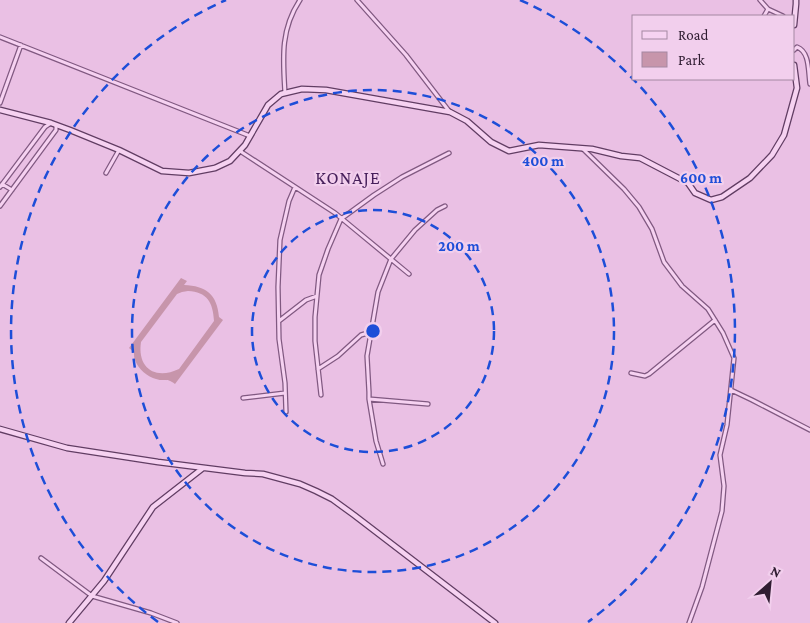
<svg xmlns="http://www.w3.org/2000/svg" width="810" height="623" viewBox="0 0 810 623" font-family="'Crimson Pro',serif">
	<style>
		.green { fill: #c795ab; fill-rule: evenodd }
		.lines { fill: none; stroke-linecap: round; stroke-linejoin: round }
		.street-casing { stroke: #805981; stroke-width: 5.5 }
		.secondary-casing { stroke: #613d63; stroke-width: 7 }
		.street { stroke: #f6d2f1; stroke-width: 3 }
		.secondary { stroke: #f6d2f1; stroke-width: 4.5 }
		.ring { fill: none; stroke: #1d4ed8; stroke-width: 2.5; stroke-dasharray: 9 6 }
		.labels { text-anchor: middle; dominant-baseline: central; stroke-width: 4.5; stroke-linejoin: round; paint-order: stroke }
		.quarter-label { font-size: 18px; letter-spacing: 1px; fill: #461f5b; stroke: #f2cfed }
		.centre { fill: #1d4ed8; stroke: #f2cfed; stroke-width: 2.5 }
		.ring-label { font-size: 15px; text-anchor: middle; font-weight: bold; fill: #1d4ed8; stroke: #f2cfed; stroke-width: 4.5; stroke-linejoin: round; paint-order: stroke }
	</style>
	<rect width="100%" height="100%" fill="#eac0e4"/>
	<path class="green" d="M181,278L187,281L184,285C206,286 217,294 219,317L223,320L175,384C166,377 165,382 156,379C148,377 138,369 135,360C134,358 134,355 134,352L129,348ZM188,291C207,292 213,302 214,321L179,369C156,380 137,369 141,342L177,294L182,292Z"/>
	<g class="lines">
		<g class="street-casing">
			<path id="street" d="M357,0L406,55L449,111
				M760,0L768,9L783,16
				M764,16L768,9
				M0,37L250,136
				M794,50L797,47C810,52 808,71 810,84
				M285,93C283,59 280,30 300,0
				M0,103L21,45
				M583,149L624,189L639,207L652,229L664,262L682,286L708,309L723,333L734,358L727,425L720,455L724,486L722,511L702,587L689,623
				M240,151L335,213L409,274
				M106,173L119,150
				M2,184L12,190
				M0,187L45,127L51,123
				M0,206L53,134L56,130V125
				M279,321L306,300L317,296
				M318,369L338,356L361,335L371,332
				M631,373L645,376L649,374L715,320
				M731,390L752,400L810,430
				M321,395L315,341V317L319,275L328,249L341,219L374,195L402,177L449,153
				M243,398L285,393
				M369,399L428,404
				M286,412L285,383L279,339L278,287L280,240L289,201L295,187
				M383,464L376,441L369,399V392L367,356L378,292L391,259L415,230L437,210L445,206
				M41,558L92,596L151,613L177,623"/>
		</g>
		<g class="secondary-casing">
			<path id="secondary" d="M794,25L796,4V0
				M0,110L51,123L70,130L119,150L162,171L189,173L215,168L230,161L245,145L268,105L281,94L302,89L326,90L450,112L467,121L491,142L509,151L539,145L592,149L621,156L640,158L688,183L695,193L711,200L722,197L750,178L772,155L784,135L797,88L794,65
				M0,429L67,448L158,462L245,473L263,474L300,484L316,491L332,499L354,515L495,623
				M69,623L104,581L153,507L203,468"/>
		</g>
		<use href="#street" class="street"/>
		<use href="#secondary" class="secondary"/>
	</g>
	<g class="ring">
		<circle cx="373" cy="331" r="121"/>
		<circle cx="373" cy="331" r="241"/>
		<path d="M158 622A362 362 0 0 1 226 0M520 0A362 362 0 0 1 588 622"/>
	</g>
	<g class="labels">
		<g class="quarter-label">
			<text x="348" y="178">KONAJE</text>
		</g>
	</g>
	<circle cx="373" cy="331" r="8" class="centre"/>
	<g class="ring-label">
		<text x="543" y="166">400 m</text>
		<text x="701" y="183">600 m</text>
		<text x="459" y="251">200 m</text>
	</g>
	<rect x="632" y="15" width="162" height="65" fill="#f2cfed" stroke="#a488a2"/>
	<rect x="642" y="31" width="25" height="8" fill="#f6d2f1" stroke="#a488a2"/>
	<text x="678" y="40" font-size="15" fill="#301d32">Road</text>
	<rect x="642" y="52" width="25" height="15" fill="#c795ab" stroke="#a488a2"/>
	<text x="678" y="65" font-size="15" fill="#301d32">Park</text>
	<g transform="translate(770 583) rotate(27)" stroke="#f2cfed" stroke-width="4" paint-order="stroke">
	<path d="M0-4L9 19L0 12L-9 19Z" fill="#301d32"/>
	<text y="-8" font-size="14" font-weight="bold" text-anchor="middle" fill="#301d32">N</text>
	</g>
</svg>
